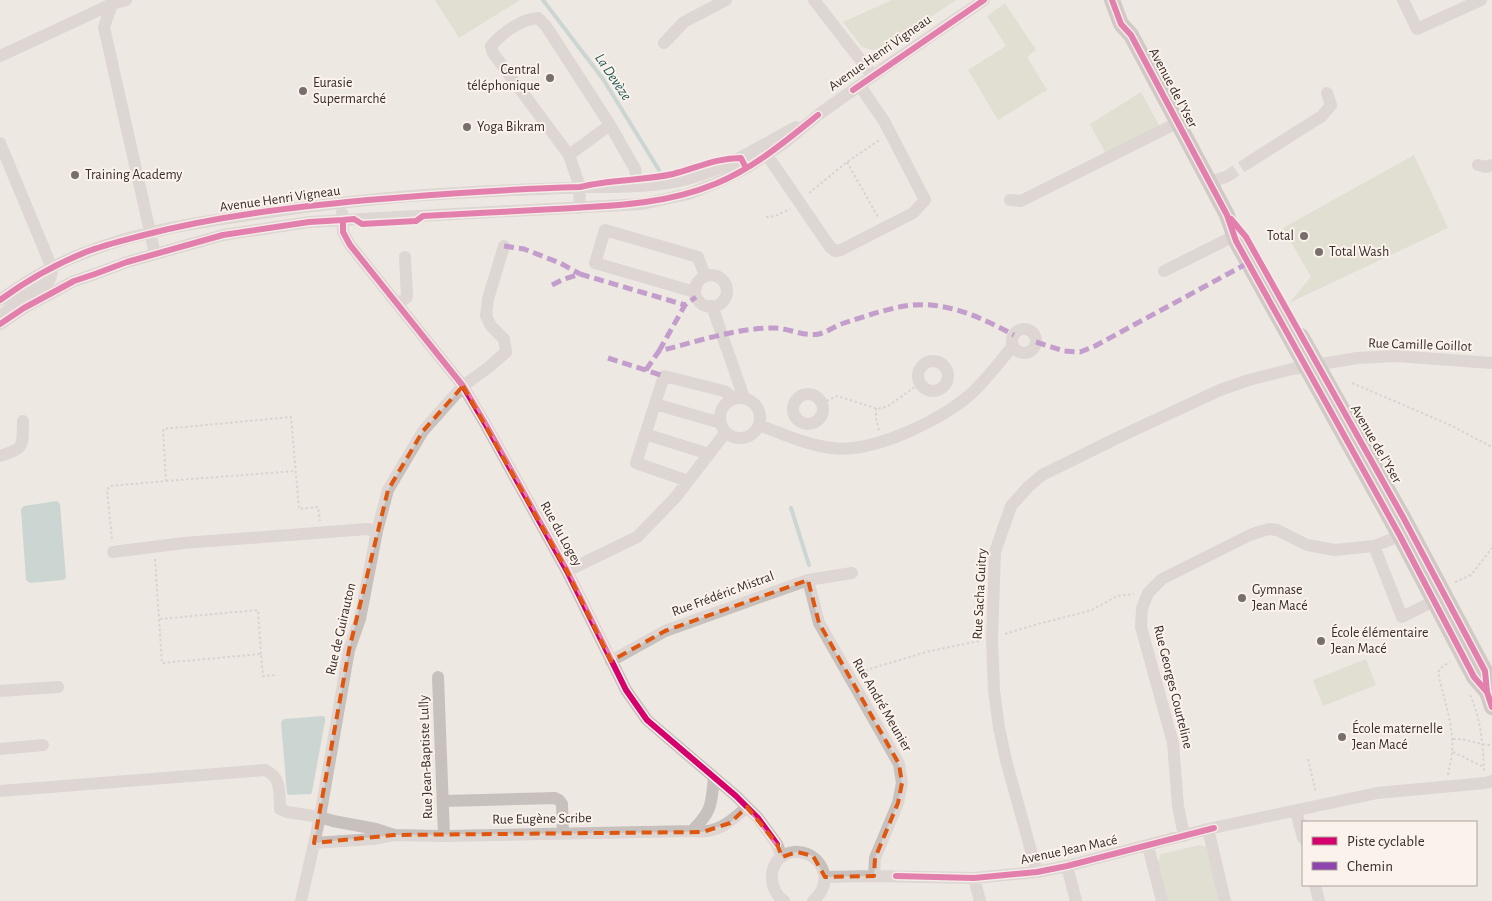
<svg xmlns="http://www.w3.org/2000/svg" width="1492" height="901" viewBox="0 0 1492 901" font-family="'Alegreya Sans',sans-serif">
	<style>
		.green { fill: #d0d3bd }
		.water { fill: #a0c0be }
		.lines { fill: none; stroke-linecap: round; stroke-linejoin: round }
		.stream { stroke: #a0c0be; stroke-width: 4 }
		.minor-tunnel { stroke: #cac3be; stroke-width: 12; stroke-dasharray: 12 6; stroke-linecap: butt }
		.path { stroke: #c0b9b4; stroke-width: 2; stroke-dasharray: 2.5 2.5; stroke-linecap: butt }
		.minor { stroke: #c7c0bc; stroke-width: 12 }
		.major { stroke: #aca5a1; stroke-width: 16 }
		.quiet { stroke: #8e44ad; stroke-width: 5; stroke-dasharray: 10 5; stroke-linecap: butt }
		.cycleway-casing { stroke: #faf2eb; stroke-width: 9 }
		.cycleway { stroke: #d6006c; stroke-width: 6 }
		.marked { fill: none; stroke: #df570e; stroke-width: 4; stroke-dasharray: 10 6; stroke-linejoin: round }
		.poi-dot { fill: #786e6b; stroke: #faf2eb; stroke-width: 2 }
		.labels { text-anchor: middle; dominant-baseline: central; stroke-width: 4; stroke-linejoin: round; paint-order: stroke }
		.street-label { font-size: 14px; fill: #382d2a; stroke: #faf2eb }
		.poi-label { font-size: 14px; fill: #382d2a; stroke: #faf2eb; text-anchor: start }
		.water-label { font-size: 15px; font-style: italic; fill: #1f5a59; stroke: #faf2eb }
	</style>
	<rect width="100%" height="100%" fill="#eee8e3"/>
	<path class="green" d="M435,0H520L459,38Z
		M892,0H956L888,46L873,50L862,47L843,22Z
		M1005,3L1036,50L1027,57L1047,90L998,120L968,70L1006,46L987,16Z
		M1141,92L1161,129L1106,154L1090,124Z
		M1414,155L1448,228L1289,303L1311,277L1283,228Z
		M1366,659L1376,685L1323,706L1313,680Z
		M1200,845L1206,847L1220,901H1168L1158,862L1161,854Z"/>
	<path class="water" d="M57,501L60,504L66,578L63,580L30,583L26,580L21,509L24,506Z
		M323,716L325,717V721L312,792L311,794L289,795L287,793L281,722L284,719Z"/>
	<g class="lines">
		<path class="stream" d="M543,0L603,79L659,170
			M791,508L809,565"/>
		<path class="minor-tunnel" d="M1226,177L1251,161"/>
		<path class="path" d="M847,162L878,217
			M809,193L847,162L881,139
			M766,217L775,216L790,209
			M1352,383L1450,425L1492,447
			M822,403L837,396L878,409L888,406L919,384
			M876,408V418L879,431
			M166,481L295,471
			M112,539L107,490L110,486L166,481L163,429L291,417L299,509L318,507L320,521
			M155,559L162,663L261,654L263,676L277,675
			M1455,582L1471,575L1492,548
			M160,619L258,610L261,654
			M1005,634L1027,627L1092,610L1117,596L1134,594
			M861,673L866,670L930,651L979,641
			M1470,695C1481,719 1483,745 1484,771
			M1453,739C1466,738 1478,745 1492,745
			M1453,752L1484,767
			M1308,759L1316,793
			M1448,775C1449,767 1452,759 1452,752C1454,724 1443,698 1438,672L1442,667L1450,662"/>
		<path class="minor" d="M126,0L112,4L104,27L155,254
			M814,0L873,76
			M1403,0L1417,29L1481,0
			M664,43L684,22L726,0
			M0,56L112,4
			M0,143L52,268C53,288 34,289 20,298C14,303 8,310 3,315
			M569,155L610,125
			M767,155L830,247L835,251L841,250L913,213L925,200L884,121L860,86
			M1251,161L1322,116L1331,105L1327,93
			M1478,165L1486,167L1492,165
			M1209,182L1226,177
			M1010,200L1021,201L1177,123
			M579,208L580,187L569,155L493,53L491,46C502,33 521,19 538,18L546,26L610,125L635,169L638,186
			M342,213L343,232L350,245L463,386L486,425L567,571L626,690L647,720L736,796L758,818L777,844L782,857
			M1164,271L1234,236
			M695 291a16 16 0 1 1 32 0a16 16 0 1 1-32 0Z
			M695,292L595,263L605,230L698,257L705,276
			M0,300C26,281 56,263 87,252C145,229 208,221 269,212C350,200 432,193 514,190C538,189 563,188 588,187C619,187 649,187 679,181C722,172 758,147 796,127
			M398,304L407,297L405,257
			M712,306L744,398
			M0,324L24,308L74,281L95,274L127,262L223,235L309,222L343,220L642,204L688,194L716,183L746,168L783,144L818,115L891,63L984,0
			M1012 341a12 12 0 1 1 24 0a12 12 0 1 1-24 0Z
			M918 376a15 15 0 1 1 30 0a15 15 0 1 1-30 0Z
			M793 409a15 15 0 1 1 30 0a15 15 0 1 1-30 0Z
			M720 418a20 20 0 1 1 40 0a20 20 0 1 1-40 0Z
			M655,404L721,423
			M759,425C783,434 806,445 832,448C872,454 948,418 976,389C989,376 1001,360 1013,346
			M645,434L709,454
			M0,456C26,448 22,446 23,421
			M688,481L636,463L664,376L724,391L734,398
			M1374,546L1402,617L1434,601
			M113,552L184,543L367,529L377,531
			M567,571L637,537L675,498L726,432
			M808,580L819,623L899,764L902,783L898,803L875,858L874,876
			M611,661L665,631L808,580L852,573
			M438,677L444,836
			M0,691L58,687
			M0,749L43,745
			M0,791L265,770C282,777 279,793 280,809L287,812L320,817L333,821L376,829L394,835L373,839L314,843
			M443,801L555,798L559,800L562,804L563,833
			M1296,811L1303,838
			M1208,829L1225,901
			M692,831C717,834 729,823 747,807
			M394,835L444,836L692,831C712,811 711,806 714,778
			M1184,836L1178,806L1173,743L1141,627L1142,608L1148,593L1162,579L1250,535L1262,531L1269,529L1277,530L1307,545L1335,550L1374,546L1408,533
			M1148,846L1162,901
			M1067,866L1076,901
			M1037,872L1007,764L999,728L994,690L992,639L995,552L1011,506L1028,487L1042,475L1119,437L1220,390L1249,380L1292,369L1357,358L1396,356L1492,363
			M825,877L874,876L974,878L1037,872L1067,866L1208,829L1377,793L1485,783L1492,781
			M974,878L980,901
			M1315,885L1319,901
			M301,901L320,817L349,650L360,619L377,531L388,490L423,431L463,386L489,367L506,352L504,339L491,326L486,316L488,299L504,246
			M784,901C770,891 767,869 781,857C797,845 820,855 824,874C826,885 821,894 813,901"/>
		<path class="major" d="M1112,0L1121,24L1131,35L1227,215L1236,241L1400,536L1474,677L1487,692
			M1301,336L1403,517L1485,671L1487,692L1492,707"/>
		<path class="quiet" d="M504,246L524,249L560,263L580,274
			M552,285L564,279L580,274L685,305
			M1036,342L1064,351L1080,352L1095,346L1248,263
			M659,351L685,305L696,297
			M608,358L664,376
			M646,370L659,351C696,342 735,328 774,328C789,328 804,337 819,334C827,332 835,326 844,323C860,318 877,312 895,308C937,297 977,315 1014,335"/>
		<g class="cycleway-casing">
			<path id="cycleway" d="M1112,0L1121,24L1131,35L1227,215L1236,241L1400,536L1474,677L1487,692
				M853,90L984,0
				M1231,219L1246,237L1403,517L1485,671L1487,692L1492,707
				M343,220V232L350,245L463,386L486,425L567,571L626,690L647,720L736,796L758,818L777,844
				M0,300C26,281 56,264 86,252C104,245 125,240 144,235C217,216 293,207 368,200C439,194 510,189 580,187C611,179 642,181 673,174C697,168 716,158 741,158L746,168
				M0,324L24,308L74,281L95,274L127,262L223,235L309,222L343,220L354,219L362,224L416,221L423,216C467,214 511,211 555,209C610,206 664,205 715,184C754,168 786,141 818,115
				M896,876L974,878L1037,872L1067,866L1214,828"/>
		</g>
		<use href="#cycleway" class="cycleway"/>
	</g>
	<path d="M0 0H1492V901H0ZM463,386L567,571L611,661L665,631L808,580L819,623L899,764L902,783L898,803L875,858L874,876L825,877L813,856L797,852L782,857L777,844L747,807L730,823L703,832L394,835L314,843L349,650L388,490L423,431Z" fill="#eee8e3" fill-opacity=".55" fill-rule="evenodd"/>
	<path class="marked" d="M463,386L567,571L611,661L665,631L808,580L819,623L899,764L902,783L898,803L875,858L874,876L825,877L813,856L797,852L782,857L777,844L747,807L730,823L703,832L394,835L314,843L349,650L388,490L423,431Z"/>
	<g class="poi-dot">
		<circle cx="550" cy="78" r="5"/>
		<circle cx="303" cy="91" r="5"/>
		<circle cx="467" cy="127" r="5"/>
		<circle cx="75" cy="175" r="5"/>
		<circle cx="1304" cy="236" r="5"/>
		<circle cx="1319" cy="252" r="5"/>
		<circle cx="1242" cy="598" r="5"/>
		<circle cx="1321" cy="641" r="5"/>
		<circle cx="1342" cy="737" r="5"/>
	</g>
	<g class="labels">
		<g class="street-label">
			<text transform="translate(880 53) rotate(-35)">Avenue Henri Vigneau</text>
			<text transform="translate(1173 88) rotate(62)">Avenue de l'Yser</text>
			<text transform="translate(280 199) rotate(-8)">Avenue Henri Vigneau</text>
			<text transform="translate(1420 345) rotate(2)">Rue Camille Goillot</text>
			<text transform="translate(1376 444) rotate(60)">Avenue de l'Yser</text>
			<text transform="translate(561 534) rotate(61)">Rue du Logey</text>
			<text transform="translate(723 594) rotate(-20)">Rue Frédéric Mistral</text>
			<text transform="translate(980 594) rotate(-87)">Rue Sacha Guitry</text>
			<text transform="translate(341 629) rotate(-77)">Rue de Guirauton</text>
			<text transform="translate(1173 687) rotate(76)">Rue Georges Courteline</text>
			<text transform="translate(882 705) rotate(60)">Rue André Meunier</text>
			<text transform="translate(426 757) rotate(-92)">Rue Jean-Baptiste Lully</text>
			<text transform="translate(542 819) rotate(-1)">Rue Eugène Scribe</text>
			<text transform="translate(1069 850) rotate(-12)">Avenue Jean Macé</text>
		</g>
		<g class="poi-label">
			<text x="540" y="70" text-anchor="end">Central<tspan x="540" dy="16">téléphonique</tspan></text>
			<text x="313" y="83">Eurasie<tspan x="313" dy="16">Supermarché</tspan></text>
			<text x="477" y="127">Yoga Bikram</text>
			<text x="85" y="175">Training Academy</text>
			<text x="1294" y="236" text-anchor="end">Total</text>
			<text x="1329" y="252">Total Wash</text>
			<text x="1252" y="590">Gymnase<tspan x="1252" dy="16">Jean Macé</tspan></text>
			<text x="1331" y="633">École élémentaire<tspan x="1331" dy="16">Jean Macé</tspan></text>
			<text x="1352" y="729">École maternelle<tspan x="1352" dy="16">Jean Macé</tspan></text>
		</g>
		<g class="water-label">
			<text transform="translate(613 77) rotate(56)">La Devèze</text>
		</g>
	</g>
	<rect x="1302" y="821" width="175" height="65" fill="#faf2eb" stroke="#aca39e"/>
	<rect x="1312" y="837" width="25" height="8" fill="#d6006c" stroke="#aca39e"/>
	<text x="1347" y="846" font-size="15" fill="#382d2a">Piste cyclable</text>
	<rect x="1312" y="862" width="25" height="8" fill="#8e44ad" stroke="#aca39e"/>
	<text x="1347" y="871" font-size="15" fill="#382d2a">Chemin</text>
</svg>
